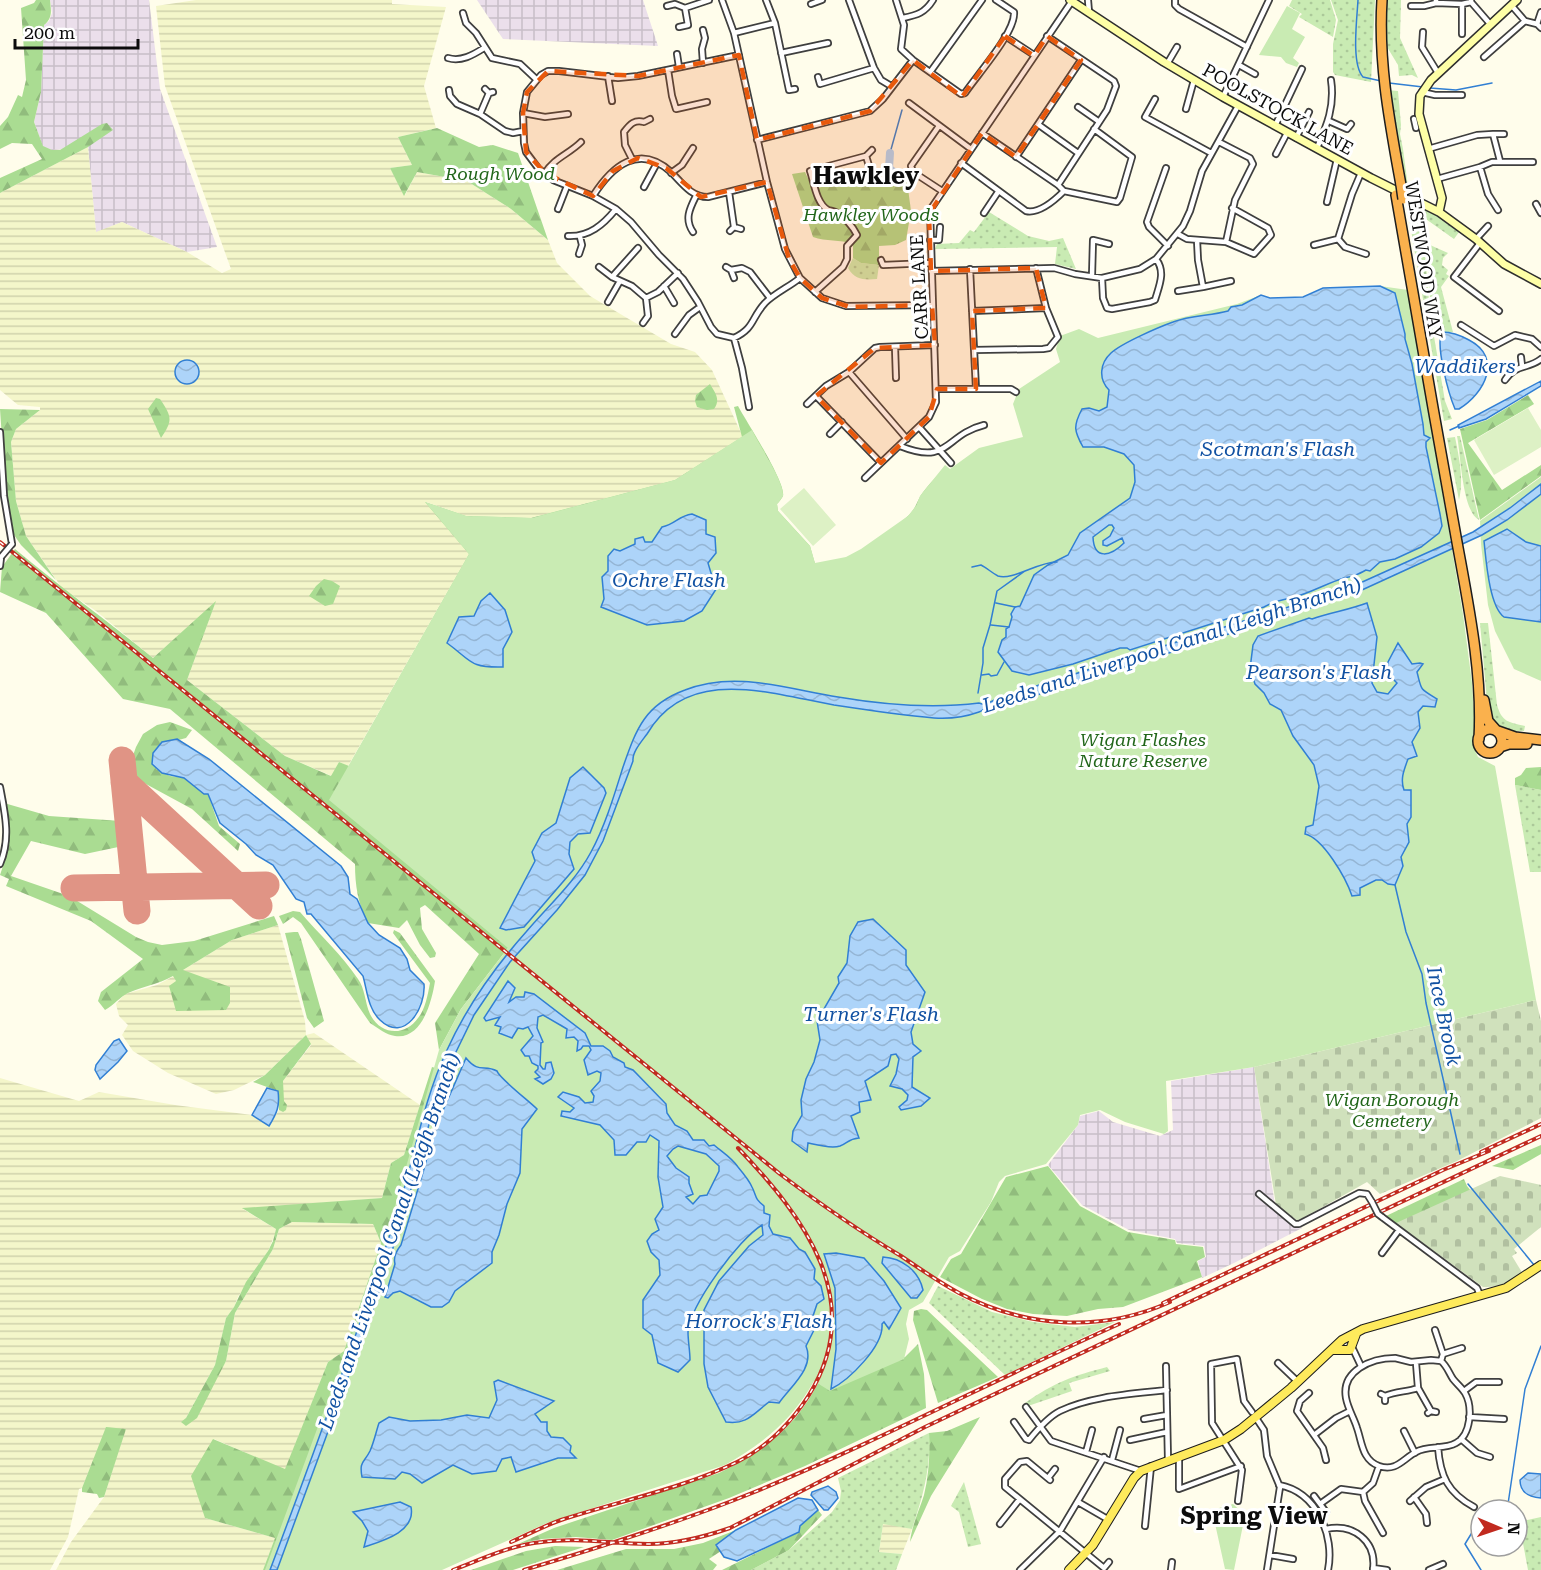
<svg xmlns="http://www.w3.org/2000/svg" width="1541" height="1570" viewBox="0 0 1541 1570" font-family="'Roboto Serif',serif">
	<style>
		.industrial { fill: url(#industrial-grid) }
		.farmland { fill: url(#farmland-rules) }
		.grass { fill: url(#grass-dots) }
		.forest { fill: url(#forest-firs); fill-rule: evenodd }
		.cemetery { fill: url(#cemetery-stones) }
		.park { fill: #c9ebb3 }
		.pitch { fill: #ddf1c5 }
		.water { fill: url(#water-waves); stroke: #317fd3; stroke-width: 1.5; fill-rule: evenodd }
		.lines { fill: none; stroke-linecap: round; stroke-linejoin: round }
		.stream { stroke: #317fd3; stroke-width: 1.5 }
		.river { stroke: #add4f9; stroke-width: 8 }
		.runway { stroke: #e09485; stroke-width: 27 }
		.street-casing { stroke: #3f3f3f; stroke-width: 8 }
		.secondary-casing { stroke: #2e2e2e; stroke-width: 10 }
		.primary-casing { stroke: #1d1d1d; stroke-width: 10 }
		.highway-casing { stroke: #1d1d1d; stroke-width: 12 }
		.street { stroke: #fff; stroke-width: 4.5 }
		.secondary { stroke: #feffa6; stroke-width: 7 }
		.primary { stroke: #feea5c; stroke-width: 8 }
		.highway { stroke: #fab14d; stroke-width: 9 }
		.rail-casing { stroke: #c12a1f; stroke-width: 4 }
		.rail { stroke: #fff; stroke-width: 1.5; stroke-dasharray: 4.5; stroke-linecap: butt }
		.street-bridge-casing { stroke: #3f3f3f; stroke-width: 8; stroke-linecap: butt }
		.highway-bridge-casing { stroke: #1d1d1d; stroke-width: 12; stroke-linecap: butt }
		.street-bridge { stroke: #fff; stroke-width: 4.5 }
		.highway-bridge { stroke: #fab14d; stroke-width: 9 }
		.marked { fill: #e8590c; fill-opacity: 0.2; stroke: #e8590c; stroke-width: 4.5; stroke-dasharray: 12 8; stroke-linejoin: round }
		.labels { text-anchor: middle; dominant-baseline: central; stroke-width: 6; stroke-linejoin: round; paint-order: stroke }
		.street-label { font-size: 18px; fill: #0c0c0c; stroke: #fff }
		.park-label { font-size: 18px; font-style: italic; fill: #21661a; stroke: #fff }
		.water-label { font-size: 20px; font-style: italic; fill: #1151a2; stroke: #fff }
		.district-label { font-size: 24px; font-weight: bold; fill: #0c0c0c; stroke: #fff }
	</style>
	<defs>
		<pattern id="industrial-grid" width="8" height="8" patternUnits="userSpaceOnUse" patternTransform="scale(1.5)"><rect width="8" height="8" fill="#ebdfeb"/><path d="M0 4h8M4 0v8" fill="none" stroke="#c8bec8"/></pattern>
		<pattern id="farmland-rules" width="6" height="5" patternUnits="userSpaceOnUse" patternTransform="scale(1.5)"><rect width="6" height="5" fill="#f4f6ca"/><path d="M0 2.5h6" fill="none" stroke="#d0d2ac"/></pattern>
		<pattern id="grass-dots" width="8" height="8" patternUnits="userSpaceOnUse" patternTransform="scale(1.5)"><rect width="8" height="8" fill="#c9ebb3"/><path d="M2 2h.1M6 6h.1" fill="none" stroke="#abc899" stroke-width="1.8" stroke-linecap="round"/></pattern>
		<pattern id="forest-firs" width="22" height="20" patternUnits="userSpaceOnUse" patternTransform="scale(1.5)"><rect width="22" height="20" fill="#aadc92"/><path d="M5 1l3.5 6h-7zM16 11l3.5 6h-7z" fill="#91bc7d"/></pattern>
		<pattern id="cemetery-stones" width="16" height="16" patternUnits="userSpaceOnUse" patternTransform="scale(1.5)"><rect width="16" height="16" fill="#d0e1bc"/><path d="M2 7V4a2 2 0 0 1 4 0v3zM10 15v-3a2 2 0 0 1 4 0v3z" fill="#b1c0a0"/></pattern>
		<pattern id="water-waves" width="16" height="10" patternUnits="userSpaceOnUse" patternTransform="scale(1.5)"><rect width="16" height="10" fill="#add4f9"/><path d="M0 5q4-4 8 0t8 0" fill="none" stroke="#94b5d4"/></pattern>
	</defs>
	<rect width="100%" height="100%" fill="#fffdeb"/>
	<path class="industrial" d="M50,0H149L160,89L217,247L187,252L122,222L96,233L88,147L52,150L43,147L34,122L41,92L44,25L49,21L52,13Z
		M477,0H643L658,46L503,39Z
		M1254,1067L1275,1205L1302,1228L1234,1263L1202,1278L1198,1261L1206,1257L1204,1246L1177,1243L1175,1239L1129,1230L1082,1205L1048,1165L1078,1125L1080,1116L1099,1111L1113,1122L1160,1136L1173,1130L1171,1081Z"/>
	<path class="farmland" d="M196,0H392V4L446,7L424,86L436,128L398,137L412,165L390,168L405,195L417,172L467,181L511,209L548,240L557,263L590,296L671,344L695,352L712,370L743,437L675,480L531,518L466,516L426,502L469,554L348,766L339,762L332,776L285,756L187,680L215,603L153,658L96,611L62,588L26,536L16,501L11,442L16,429L40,410V407L18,405L0,390V193L88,147L96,232L122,222L187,252L222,273L231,269L165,86L156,6Z
		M278,925L305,1021L306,1035L314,1033L420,1105L404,1155L391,1163L382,1198L243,1209L276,1229L275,1234L268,1251L238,1297L234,1307L226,1318L215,1365L186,1418V1426L226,1361L235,1313L273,1249L279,1229L292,1222L373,1224L381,1243L344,1351L328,1362L285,1470L214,1439L205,1518L275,1538L263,1570H56L71,1542L104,1497L125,1429L92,1463L82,1488L79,1489L68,1537L50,1570H0V1078L79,1101L99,1092L175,1105L252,1115L269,1126L279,1110L283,1112V1081L311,1045L306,1035L265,1075L234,1090L216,1094L168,1073L133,1051L122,1035L128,1025L119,1016L116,1004L125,994L157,985L174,976L176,981V1011L183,970L232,940Z
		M883,1523L912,1529L902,1554L879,1552Z"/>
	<path class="grass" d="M1292,0H1330L1336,20L1333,37L1299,17L1302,14L1289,6Z
		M1331,0H1375L1371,82L1335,75L1333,72V44L1338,20Z
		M1387,0H1401L1400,38L1418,78L1412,75L1399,76L1398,65L1384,42Z
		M1387,90L1398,91L1401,125L1400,134L1403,149L1408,187L1403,185Z
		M1406,201L1421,223L1423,231L1430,313L1445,401L1452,419L1444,421Z
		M1415,203L1438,216L1459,232L1454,239L1423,217Z
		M989,212L1028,236L1049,241L1063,238L1076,269L1055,264L1057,247L935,249L937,244L959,243L970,230L974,232Z
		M1425,232L1429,235L1430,245L1448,253L1443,258L1442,265L1448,270L1446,274L1449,276L1441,287L1453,332H1435L1431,311Z
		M853,258L861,263L879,265L877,279C864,280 855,280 848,268Z
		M1457,436H1460L1479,520C1462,511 1461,456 1457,436Z
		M1455,437C1459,457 1464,479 1459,500L1447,438Z
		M1480,623H1488L1497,705C1502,722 1508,722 1525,726L1524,731H1509L1494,725L1488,712Z
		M1515,785L1541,790V872H1530Z
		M938,1286L992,1312L1033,1322L1075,1327L1115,1322L1005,1375L929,1303Z
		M1107,1367L1110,1371L1069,1383L1072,1391L1028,1406L1025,1403C1055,1382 1073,1376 1107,1367Z
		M929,1433C931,1468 923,1496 912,1529L883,1524L879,1552L902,1554L896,1570H751L789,1550L832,1512L840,1500L841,1491L838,1478Z
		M964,1482L981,1544L968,1547L959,1512L951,1506Z
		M1541,1517V1570H1528L1519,1522Z"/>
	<path class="forest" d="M36,0H50C51,10 53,18 44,25L41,92L34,122L43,146L52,150H60L102,124L107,123L113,130L88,147L0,193V178L42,159L32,144L12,143L0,149V126L8,117L18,95L22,97L26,80L21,8L34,3Z
		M437,128L479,147L493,145L518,153L548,240L511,209L467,181L417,172L404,196L390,168L412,165L398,137Z
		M805,172L813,189C839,182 881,176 907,181L911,211L906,240L895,245L879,246V265L861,263L853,258V244C840,239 826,242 813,237L792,174Z
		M1079,330L1089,335V342L1105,360C1099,370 1101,382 1109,389L1107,407L1099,411C1061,400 1077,424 1058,435L1052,427L1047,426L1042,429L1046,439L1035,452L1033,442L1025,438L981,473L985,490L978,498L986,516C1002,512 1018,510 1029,525L1038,527L1036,535L1032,537L1021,536L1018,541L1001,545L996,551H974L966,553L965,559L967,567L978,570L976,578L964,593H958L954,584L961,577L957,564L963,544L960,529L949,518L939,517L938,522L932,525L917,541L903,545L887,561L860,566L853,576L850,605L840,616L845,623H858L855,631L850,636L838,634L837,638L872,646L883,641L886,669L891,671L906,659L919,669L931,666C930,643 933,638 955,632L957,639L948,651L958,662L963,659C966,648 968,638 964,626L969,619C973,625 972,630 973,637C975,660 966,671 951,687L929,681L922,688L883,680L877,686L882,692L883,698H869L849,691L835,655L819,657L814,647L795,641L779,644L776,639C762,638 758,640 752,626L716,675L665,700L634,729L635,733C618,775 610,823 586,862C566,894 536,921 511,949L508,948L461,1009L439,1050L435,1023L479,954L425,905L420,908L422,929L436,953L435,957L430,958L420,945L407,920L399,928L368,923C358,904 355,886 355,864L170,709L123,699L46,613L0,592L2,567L15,549C60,587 108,621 153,658L216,601L187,680L285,756L331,776L339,762L349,766L469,554L425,502L466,516L531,518L675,480L742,437L734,407L738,406C746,421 786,482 783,496C782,498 779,502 777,504L778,511L810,546L815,564L803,573L810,583L804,589C808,597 814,601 818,609L826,610C839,596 835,589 829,572L834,562C857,556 892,531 909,515C915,509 917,502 921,495C928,485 938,475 946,466L936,495L950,494L957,488H970L973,484L958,464L979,449L1025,438L1014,404L1020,390L1062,362L1057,349L1061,337ZM681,508L706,520V534L715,537L723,528L750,578C737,592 704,634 687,639C672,644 657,630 645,624C631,617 616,612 602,607C608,587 596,565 599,545L607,544L629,531L638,532L649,526L652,517ZM474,568C495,582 505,609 512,632L503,649V667L517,681L531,698L546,700L571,722L585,724L594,735L606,794L574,869L524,927C502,930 502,930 487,913L498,893L495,887L471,874V868L476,867L479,859L480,842L478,829L471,827H462L465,837L471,845L469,852C456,855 452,844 443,837C439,834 434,834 428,833L425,828V820L441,811L444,805L436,796L443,795L449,791L451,783L456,777L453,767L429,743L403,735L396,717L413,699L419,665L436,647L448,615L459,603Z
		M710,384C715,393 721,399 714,409L707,410L697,407L695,401L696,395Z
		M1528,395L1534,404L1468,443L1502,490L1541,465V476L1480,520L1460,429L1487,420Z
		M156,398L160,399C172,417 173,420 161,438L148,409Z
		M0,409L40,410L16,429L11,442L16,501L26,536L56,580L21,545L12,532L6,498Z
		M324,579L332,581L340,586L333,604L325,606L309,596L316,586Z
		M170,722L192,730L186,738C170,743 166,737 153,753L156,769L170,776L184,778L208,794L219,826L240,844L238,851L192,809L133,777L130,764L136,747L143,734L157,725Z
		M1541,767V790L1515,785V778L1521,775L1526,768Z
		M4,803L49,816L121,821L123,846L85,854L31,841L11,876L69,896L136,937L148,942L162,945L194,941L274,916L278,925L232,940L183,970L230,987V1003L226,1010L176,1011L169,986L176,981L173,976C157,985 143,986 128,993C121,996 114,1005 105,1010L98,1001L101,992L143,959L91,921L6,886L9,879L0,875L5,860L7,839Z
		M293,911L300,912C319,934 342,955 358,979C365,988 365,1003 370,1014C380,1035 405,1037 418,1018C425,1010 428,994 430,983L393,933L394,930L400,933L435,981C432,1001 422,1040 395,1036C386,1035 378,1028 370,1023L301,923L293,917L283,924L279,916Z
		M294,932H298L301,939L324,1021L314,1028L307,1018L285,933Z
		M306,1035L311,1044L283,1081L284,1101L287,1105L286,1110L283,1112L279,1110L278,1091L253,1082L265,1075Z
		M432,1067L439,1069L399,1205L270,1570H263L275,1538L205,1518L191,1476L213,1439L285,1469L328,1362L344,1351L381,1243L373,1224L292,1222L279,1229L273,1249L235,1313L226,1361L197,1418L186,1426L181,1422L186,1418L215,1365L226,1318L234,1307L246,1282L268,1251L273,1241L276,1229L242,1208L382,1198L391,1163L404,1155Z
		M1541,1145V1154L1513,1170L1492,1166Z
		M1048,1166L1080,1206L1128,1232L1175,1240L1176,1244L1203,1247L1205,1257L1197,1261L1202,1277L1123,1307L1098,1309L1067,1316L1033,1314L1007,1309L982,1299L940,1277L951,1259L961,1254L1006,1177Z
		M1464,1179L1467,1186L1486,1209L1410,1233L1386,1216Z
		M921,1309L927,1310L998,1377L938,1403L913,1320L914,1311Z
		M918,1344L924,1374L926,1408L805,1466L729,1498L612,1540L576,1537L542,1539L518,1544L554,1528L719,1473C769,1449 801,1422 824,1371L889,1363L905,1357Z
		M980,1417L931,1496L910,1542C912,1525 919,1511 924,1495C929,1475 930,1453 929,1433L947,1431Z
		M106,1427L126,1429L104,1497L99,1498L97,1494L82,1492V1488Z
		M818,1510L822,1515L789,1550L751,1570H722L799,1532L800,1526Z
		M736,1530L717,1545L721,1551L709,1559L717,1565L713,1570H557L626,1549H674L703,1543Z
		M555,1546L584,1547L513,1570H471L526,1551Z"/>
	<path class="cemetery" d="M1536,1000L1541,1021V1118L1457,1161L1380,1194L1367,1182L1298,1221L1276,1205L1254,1067Z
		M1500,1176L1541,1185V1227L1514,1249L1517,1253L1512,1256L1523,1274C1511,1282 1498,1288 1483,1287L1396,1223Z"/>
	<path class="park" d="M1287,6L1300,13L1292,29L1305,37L1293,58L1299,63L1297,67L1286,63L1281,57L1259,55Z
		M1380,286L1408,290L1463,614L1472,683L1475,726L1474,748L1478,757L1495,766L1536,1000L1254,1067L1166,1081L1168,1131L1164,1134L1125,1122L1100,1110L1080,1115L1078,1125L1046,1164L1005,1176L999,1182L991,1202L960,1251L949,1257L923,1302L909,1310L906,1324L909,1339L904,1359L830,1391L814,1381C793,1419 763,1444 725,1465L547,1523L442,1570H265L368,1291L388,1231L439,1050L461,1009L508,948L329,800L469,554L425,502L466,516L532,518L675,480L752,430C758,443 785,483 783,496C782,498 779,502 777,504L778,511L810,546L815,563L846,557L861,549L908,516L916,506L920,496L945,465L950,469L979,448L1023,437L1013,404L1019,389L1060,362L1056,349L1060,336L1079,329L1098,338L1237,304L1261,295L1270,298L1303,297L1323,288Z
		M1541,477V681L1514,669L1495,631L1488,605L1481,544L1480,521Z
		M1233,1504L1245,1515L1234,1570L1225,1569L1212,1510Z"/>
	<path class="pitch" d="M1528,408L1541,430V447L1494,475L1474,440Z
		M804,488L836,525L813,546L780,509Z"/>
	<path class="water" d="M1380,286L1395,293L1405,334V339L1412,364L1423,424L1424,435L1430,438L1426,442V447L1440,514L1442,526L1439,533L1421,547L1395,559L1380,562L1370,571L1366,570C1357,575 1354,576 1344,578C1327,583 1309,594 1291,598C1279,601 1276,600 1264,607L1130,650L1127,648H1120L1073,664L1029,675L1012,671L998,652L1002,640L1006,637V629L1009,627L1012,617L1011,614L1015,607L1020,606L1034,575L1048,565L1068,555L1080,533L1130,498L1135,482L1134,465L1124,454L1104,447H1083C1074,431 1073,426 1082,409L1089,408L1099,411L1107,407L1109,390C1098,379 1100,363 1111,353C1122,343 1159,327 1173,322C1191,315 1210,316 1228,311L1231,307L1242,305L1261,295L1270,298L1303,297L1323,288ZM1109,525H1112L1114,528L1110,536L1103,541V545L1107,546L1122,538L1124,543C1111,556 1094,561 1093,537Z
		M1442,332C1452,332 1460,335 1469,340C1503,358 1485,393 1459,409H1455C1449,395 1435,345 1442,332Z
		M175 372a12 12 0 1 1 24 0a12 12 0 1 1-24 0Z
		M1541,381V386L1486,419L1459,428L1458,425Z
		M1541,484V494L1507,520L1482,535L1351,595L1021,700C1013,703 1002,708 995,708C993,708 992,706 991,706C986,706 983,711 979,712C965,717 948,719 934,718C901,715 867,710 834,705C771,694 688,664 647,734C642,741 632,752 633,761L603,841L585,875L557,910L510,962L474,1015L455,1054L433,1110L406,1207L375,1304L277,1570H270C314,1453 357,1335 396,1216C414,1161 422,1103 447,1050C467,1006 494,968 526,932C548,906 575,882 591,852C605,826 614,796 623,767C636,730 644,705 685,690C735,670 787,689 838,697C885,705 931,709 979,703L985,705L998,698L1349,588L1473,532L1510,508Z
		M692,514L706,520V534L715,537L716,553L708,563L711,573L720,583L702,611L684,621L647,625L601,607L604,599L602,577L608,571V556L614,549L620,551L635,544V539L643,537L645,542H652L662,527C676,524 678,516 692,514Z
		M1507,529L1526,542L1541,546V622L1504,617C1489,606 1486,559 1484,541Z
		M490,593L505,610L512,632L503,649V667C469,668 472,661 447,643L459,617L474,616L481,601Z
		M1367,603L1377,637L1372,683L1377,692L1388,694L1397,683L1387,673L1388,662L1398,643L1412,664L1420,663L1423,664L1417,672C1422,691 1419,688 1437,699L1435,707L1423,706L1418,712L1420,728L1412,742L1417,756L1408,759C1404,770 1400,779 1404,790H1411V817L1407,824L1409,842L1401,857L1403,866L1395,885L1388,884L1382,880H1376L1360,888V895L1352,896C1346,878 1323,838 1305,834L1306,827L1313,825L1319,786L1314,765L1293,736L1281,710L1270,704L1264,693L1255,684L1250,669L1253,645L1258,636L1309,618L1312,619C1331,612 1349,610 1367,603Z
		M177,739L209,759L341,866L348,877L350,894L357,899L368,923L379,935L400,948L407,959L410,970L424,984C426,1007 405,1044 380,1020C368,1009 367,990 363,976L311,914H307L304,902L296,899L273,865L256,855L246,844L220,823L208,794H204L184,778L162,773L152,764L153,753L162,742Z
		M583,767L604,788L606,793L590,833L578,834L570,842L569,854L574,869L524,927L506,930L500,928L535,861L532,852L542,833L556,823L570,778Z
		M873,919L906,950V965L925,992L911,1032L913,1044L921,1051L913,1057L912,1087L930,1098L921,1106L901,1110L899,1107L907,1100L908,1095L902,1089L890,1086L896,1074L899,1059L896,1054L891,1055L888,1066L865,1081L871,1100L859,1102L860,1112L851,1116L859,1138C848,1139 848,1143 840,1146C831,1149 817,1145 808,1143L807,1152L792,1141L793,1131L802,1115L801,1100L806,1079L814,1062L820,1040L817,1021L839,983L838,977L847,963L850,936L858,922Z
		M508,981L515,988L509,1002L516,997H524L525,992L534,994L585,1033L591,1046H603L610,1051L613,1057L624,1063L625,1067L633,1070L666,1104L667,1113L675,1125L687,1131L693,1140H704L709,1146L714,1145C722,1152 731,1157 738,1167C743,1173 749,1180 752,1187C757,1197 754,1198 764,1206V1213L770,1215L769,1226L773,1234L790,1238L799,1249L805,1252L815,1269L814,1279L821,1286L824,1299L817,1304L813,1316L817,1324L806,1346C815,1368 791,1386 779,1403L769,1402C753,1414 747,1425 726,1422L708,1387L704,1364V1310L719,1281L749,1246L763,1235L762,1225C739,1239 690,1305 688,1332C688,1341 690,1351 690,1360L678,1372L658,1363L652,1335L643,1328V1300L660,1275L659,1260L651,1252L647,1241L652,1234L659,1230L655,1219L663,1207L658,1177L659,1141L650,1135L646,1142H637L626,1155H615L614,1140L600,1125L561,1116L562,1111L570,1112L574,1108L558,1097L563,1092L579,1097L585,1103L593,1102L594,1096L591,1091L600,1081L601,1073L597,1071L588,1075L584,1060L591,1050L589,1046H583L581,1049L577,1051L578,1041L574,1037L566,1038L567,1029L543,1015L538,1017L537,1028L543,1042L541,1043L540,1065L543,1069H545L546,1063L551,1062L554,1073L551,1079L543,1084L535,1079L540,1077L535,1072L538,1069V1066L532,1063L529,1056H525L521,1050L533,1036L528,1027L523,1029L518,1028L512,1038L499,1033L501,1027L495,1025L500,1017L486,1021L484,1018ZM678,1146L706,1154L719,1166V1171L707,1195L700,1196L693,1204L686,1197L693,1194L689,1183V1177L676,1168L667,1156L673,1149Z
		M119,1039L127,1051L118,1062L100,1079L95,1070L96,1065L114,1041Z
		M466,1058C479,1074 484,1064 497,1071C499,1078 529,1101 537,1109L522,1129L520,1173L507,1204L499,1235L492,1252V1263L455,1291L449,1302L442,1307H431L400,1291L393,1293L388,1298L385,1297L395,1264C393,1257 397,1250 401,1245L424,1169L434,1131Z
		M267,1088L278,1091C280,1106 277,1113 269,1126L252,1115Z
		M836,1253L864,1258L884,1281L901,1308L889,1329L884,1322L882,1324C884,1346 849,1380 831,1389L836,1349L835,1288L824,1254Z
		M883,1257C902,1258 919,1271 923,1290L917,1298H911L882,1263Z
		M498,1380L554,1401L535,1414L541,1422H547V1431L551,1437L563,1438L571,1446L570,1452L576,1458H558L516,1472L511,1457L502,1459L496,1471L472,1474L453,1465L422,1483L410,1474L402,1472L395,1479L362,1477C359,1461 364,1463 370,1451C374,1442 376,1432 379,1423L389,1417L410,1421L441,1420L467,1415L489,1418L497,1400L494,1382Z
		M1528,1473L1541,1474V1498C1529,1497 1520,1493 1520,1480Z
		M828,1486L836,1492L838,1498L828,1510H824L811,1495L812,1492Z
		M798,1498L812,1500L818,1510L800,1526L799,1532L737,1561L724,1557L716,1545L736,1530Z
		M400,1502L411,1507C416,1532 382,1541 364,1547L368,1531L362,1521L353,1512Z"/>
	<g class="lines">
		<path class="stream" d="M1358,0C1357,19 1351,64 1363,77L1381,81
			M1389,83L1423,87
			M1430,88L1456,90L1492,83
			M890,153L902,110
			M1450,430L1459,426
			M972,567L981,565C987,568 992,573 998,576C1012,581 1040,561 1057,562
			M996,603L1015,607
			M991,625L1009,627
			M982,675L989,674L991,676L997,675L1004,662
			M978,693L983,663V648L990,625L997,591L1025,571
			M1395,885L1406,932L1422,974L1426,1003L1460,1154
			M1468,1184L1534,1265
			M1499,1510L1508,1504L1525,1389L1541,1346
			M1481,1523L1476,1526L1465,1544L1481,1570"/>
		<path class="river" d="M890,153L889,168L897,175"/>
		<path class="runway" d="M122,760L137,911
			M124,782L259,906
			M74,888L266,885"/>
		<g class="street-casing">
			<path id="street" d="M722,0L734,33L767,182L785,249L800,278L822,298L846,306L932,305
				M849,0L874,68L881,80L891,86
				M896,0L904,25L901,49L913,60L961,94L965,93C977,75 1016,32 1014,12L996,0
				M1088,0L1089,12
				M1175,0V5L1179,9L1247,47
				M1436,0V3L1462,4L1471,2
				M1471,0V2L1491,25
				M811,4L822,0
				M1462,4V34
				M667,6L675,4L685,8
				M1411,6H1424L1436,3
				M1512,6L1525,21L1537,24L1541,28
				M463,13L466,23L476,33L492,58L520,64L536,79
				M903,18C917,15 925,13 933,0
				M775,23L789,90L795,89
				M1537,24L1541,12
				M679,27L688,25L685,8L709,0
				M703,30L705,38L702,49L703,63
				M1423,32L1422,47L1438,73
				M734,33L775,23L766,0
				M1005,36L1034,55
				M1047,36L1114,81L1116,86L1107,110L1058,185
				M781,53L828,43
				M677,54L679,67
				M739,55L638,76L618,78L559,71H548L541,75L527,92L523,113L524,143L526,152L538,168L553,180L593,196L616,209L631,222L659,255L683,279L698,302L711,327L717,334L734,338C755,328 751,318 765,303C775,293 789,287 800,278
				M1484,57L1525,21
				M448,58C461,62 473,55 484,48
				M1167,64L1177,47
				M1239,65L1255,74
				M668,70L672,96L676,109L707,102
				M931,71L982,0
				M608,76L612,101
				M818,77L820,84L874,68
				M485,89L489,93L493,92
				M449,90L450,96L457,104L480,114L505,131L513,133L523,131
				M1422,92L1435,95H1462
				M1223,97L1269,0
				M1155,99L1145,117L1211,153
				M909,103L971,149
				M1078,107L1098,121
				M1186,109L1194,80
				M523,113L545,117L568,114
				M480,114L489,93
				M1414,119L1416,128
				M1329,121L1347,129L1351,124
				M1039,125L1078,153
				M939,126L911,166L913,172L942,191
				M1275,126L1302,69
				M982,133L1058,185L1064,191L1117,202L1120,198L1132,157L1094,129
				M1493,134H1504
				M1296,138L1309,112
				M757,140L870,111L883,99L913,60
				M1317,148C1327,125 1335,106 1331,80
				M1428,149L1477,135L1493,134L1500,161
				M1276,154L1287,133
				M866,156L872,150
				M1016,157L1081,60
				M632,159L625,145L624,132C630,124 635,119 644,122L650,119
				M961,163L1026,211C1039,214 1055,200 1064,191
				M1480,167L1488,194L1498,210
				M1166,168L1147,222L1149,227L1168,246
				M545,173C554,158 569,154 581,142
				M671,173L682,165L693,148
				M1361,173L1352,194L1338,239L1345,247L1366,254
				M1437,179L1480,167L1492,162H1533
				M644,187L657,163
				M729,192L734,227
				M593,196C612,166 639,143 671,172C682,183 691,197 708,197L767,182
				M1327,202L1337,159
				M1536,204L1541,213
				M558,209L567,186
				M984,213L998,192
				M730,231L734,227L741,229
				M693,232C684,219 690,208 696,196
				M1178,234L1187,239L1226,242L1235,200L1253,164L1250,158L1219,142
				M568,236C589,237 603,225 616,209
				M1476,239L1488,226
				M930,240H939L940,227
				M1197,240L1198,260L1203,287L1231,281
				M1226,242L1254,254L1271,235L1268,228L1232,208
				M1480,243L1454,277L1499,311
				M1314,245L1338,239
				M579,254L582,245L580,237
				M881,260L883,265L930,263
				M599,267L612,277L632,286L646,298L658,292L678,273
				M726,267L731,270L734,278
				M970,269L976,389
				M731,270L742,268L750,272L770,298
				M931,271L1054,268L1075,274L1102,278L1140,269L1156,259L1183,226L1190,211L1202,171L1238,106
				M1092,276L1093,240L1109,244
				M612,277L638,248
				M1102,278L1103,298L1107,308L1112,309L1150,302L1155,300C1159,286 1166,272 1156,259
				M664,286L674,303
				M1178,291L1203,287
				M815,292L843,267L847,259V246L857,235C853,227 845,218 837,213C835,211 831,211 828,210C816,203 814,182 810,171L866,156L870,169
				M608,302L620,281
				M972,311L1046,308
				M643,323L648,316L646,298
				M1461,325L1494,346L1515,335L1532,339L1541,347
				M675,334L689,315L700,307
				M734,338L742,368L749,407
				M895,347L896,378
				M974,350L1043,349L1049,348L1058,337L1046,308L1036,268
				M1521,357L1522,366
				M849,372L907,439
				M1505,380C1515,364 1529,369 1541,359
				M937,389H1011L1016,392
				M816,396L881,463
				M807,404L826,386L849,372L875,348L880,347L935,345
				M919,427L951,463
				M0,432L4,496L12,544
				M830,434L842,422
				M900,446C950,466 944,435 984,425
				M865,478L929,417L936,402L930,210L1072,1
				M0,566L1,557
				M0,787C5,813 11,839 0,864
				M1259,1194L1295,1224H1299L1359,1193L1367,1194L1372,1202
				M1382,1217L1477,1288L1480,1295
				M1382,1253L1399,1230
				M1435,1330L1443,1354
				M1352,1347L1361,1366
				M1395,1358L1411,1362L1431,1360L1441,1361C1447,1366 1449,1373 1453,1379C1457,1384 1462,1388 1465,1393C1473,1407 1471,1435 1456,1443C1444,1450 1428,1445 1416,1452C1403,1459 1396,1472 1379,1466C1362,1460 1362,1442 1357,1428C1354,1418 1348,1409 1346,1398C1341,1371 1371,1358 1395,1358Z
				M1441,1361L1443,1354L1462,1348
				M1278,1363L1298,1382
				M1416,1363L1418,1388L1431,1411
				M1166,1366L1168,1460
				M1464,1391L1476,1382H1499
				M1309,1393L1300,1401L1297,1411L1323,1448L1326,1460
				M1381,1394L1385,1396V1401
				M1385,1396C1396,1391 1407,1392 1418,1388
				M1026,1407L1051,1441L1141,1471
				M1428,1413L1431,1411L1436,1412
				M1469,1417L1504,1419
				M1256,1418L1264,1430L1267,1456L1280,1487L1267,1570
				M1144,1419L1167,1415
				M1014,1422L1026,1439L1029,1440C1037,1430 1048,1417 1060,1411C1091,1396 1132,1394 1167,1390
				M1404,1431L1415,1453
				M1314,1435L1336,1418L1350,1411
				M1461,1439L1477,1453L1490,1457
				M1130,1440L1167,1432
				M1438,1447C1440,1476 1448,1493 1474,1507
				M1086,1452L1092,1430
				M1179,1457V1489L1241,1466
				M1112,1460L1120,1430
				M1048,1478L1055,1469
				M1050,1480L1027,1461L1020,1462L1005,1479V1487L1104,1568L1109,1562
				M1279,1485C1317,1492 1335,1536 1328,1570
				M1363,1492L1365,1501L1383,1533
				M1363,1492L1373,1483L1379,1466
				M1314,1496L1326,1512
				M1414,1497L1426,1514L1427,1523
				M1238,1501L1242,1470L1212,1423L1211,1364L1237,1359L1244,1401L1252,1412
				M1410,1501L1426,1487L1445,1479
				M1078,1502L1109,1520
				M1320,1504L1341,1489L1363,1492
				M1000,1524L1019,1500
				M1145,1526L1151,1466
				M1326,1529C1353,1523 1377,1541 1373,1570
				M1270,1555L1293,1559
				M1373,1568L1387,1570
				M1020,1570L1060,1531L1104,1457
				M1171,1570L1172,1562
				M1429,1570L1443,1564"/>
		</g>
		<g class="secondary-casing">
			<path id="secondary" d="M1070,0L1164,62L1223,97L1371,178L1439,212L1476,239L1504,264L1541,284
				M1439,212L1442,198L1419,114L1420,96L1431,80L1517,0"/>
		</g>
		<g class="primary-casing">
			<path id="primary" d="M1333,1350H1350L1356,1334
				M1069,1570L1093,1545L1134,1478L1141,1471L1224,1440L1241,1429L1291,1388L1342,1340L1363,1329L1506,1288L1541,1265"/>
		</g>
		<g class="highway-casing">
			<path id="highway" d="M1382,0C1378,63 1390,124 1401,185
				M1396,195C1415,308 1435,419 1455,531C1467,599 1483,670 1479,739
				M1484,700L1488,721L1496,730
				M1478 741a12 12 0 1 1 24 0a12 12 0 1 1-24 0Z
				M1498,731L1515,737L1541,740
				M1500,747L1509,744H1527"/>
		</g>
		<use href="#street" class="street"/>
		<use href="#secondary" class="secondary"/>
		<use href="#primary" class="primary"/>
		<use href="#highway" class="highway"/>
		<g class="rail-casing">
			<path id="rail" d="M0,542L780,1174C819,1203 859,1231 901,1256C920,1269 939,1282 959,1293C1025,1328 1101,1333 1170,1302
				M1481,1152L1541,1124
				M1163,1303L1443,1170L1489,1151
				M511,1542C527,1535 544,1526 561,1520C619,1501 681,1489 737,1462C766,1448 792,1422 809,1395C868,1300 803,1216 738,1148
				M453,1570C482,1559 511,1545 542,1542C577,1537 613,1544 648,1544C676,1544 704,1537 730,1528L925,1427L1541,1136
				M524,1570C601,1547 678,1523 752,1493C877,1442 996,1379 1119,1324"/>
		</g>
		<use href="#rail" class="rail"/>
		<g class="street-bridge-casing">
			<path id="street-bridge" d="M1,557L12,544
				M1372,1202L1378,1214L1382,1217"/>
		</g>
		<g class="highway-bridge-casing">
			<path id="highway-bridge" d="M1401,185L1403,199"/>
		</g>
		<use href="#street-bridge" class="street-bridge"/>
		<use href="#highway-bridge" class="highway-bridge"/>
	</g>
	<path class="marked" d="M1005,36L1034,56L1047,36L1081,60L1016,157L982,133L929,214L931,271L1036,268L1046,308L972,311L976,389H937L929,417L881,463L816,396L875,348L935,345L932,305L850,307L822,298L800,278L789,259L767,182L701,197L666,168L638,158L613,171L593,196L545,173L526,152L523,113L527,92L548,71L638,76L739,55L757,140L870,111L913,60L962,97Z"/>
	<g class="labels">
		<g class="street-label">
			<text transform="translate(1278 109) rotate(29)">POOLSTOCK LANE</text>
			<text transform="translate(1424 260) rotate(81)">WESTWOOD WAY</text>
			<text transform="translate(919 287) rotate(-93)">CARR LANE</text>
		</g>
		<g class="park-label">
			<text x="500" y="173">Rough Wood</text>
			<text x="871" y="214">Hawkley Woods</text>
			<text x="1143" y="739">Wigan Flashes<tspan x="1143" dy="21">Nature Reserve</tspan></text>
			<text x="1392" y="1099">Wigan Borough<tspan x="1392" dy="21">Cemetery</tspan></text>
		</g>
		<g class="water-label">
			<text x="1465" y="366">Waddikers</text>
			<text x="1278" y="449">Scotman's Flash</text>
			<text x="669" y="580">Ochre Flash</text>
			<text transform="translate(1172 645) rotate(-18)">Leeds and Liverpool Canal (Leigh Branch)</text>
			<text x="1319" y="672">Pearson's Flash</text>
			<text x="871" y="1014">Turner's Flash</text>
			<text transform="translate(1444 1016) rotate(78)">Ince Brook</text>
			<text transform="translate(389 1241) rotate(-71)">Leeds and Liverpool Canal (Leigh Branch)</text>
			<text x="759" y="1321">Horrock's Flash</text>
		</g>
		<g class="district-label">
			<text x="866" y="176">Hawkley</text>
			<text x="1254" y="1516">Spring View</text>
		</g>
	</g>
	<g transform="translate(1499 1528) rotate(92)"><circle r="28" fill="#ffffff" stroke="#9e9e9e" stroke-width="1.5"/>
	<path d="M0-4.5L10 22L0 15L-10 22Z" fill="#c12a1f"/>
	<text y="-9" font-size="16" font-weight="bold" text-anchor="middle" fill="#0c0c0c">N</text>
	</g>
	<path d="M15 39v9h123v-9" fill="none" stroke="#0c0c0c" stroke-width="3"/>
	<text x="24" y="39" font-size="18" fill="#0c0c0c" stroke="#ffffff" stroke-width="4.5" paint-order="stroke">200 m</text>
</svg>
